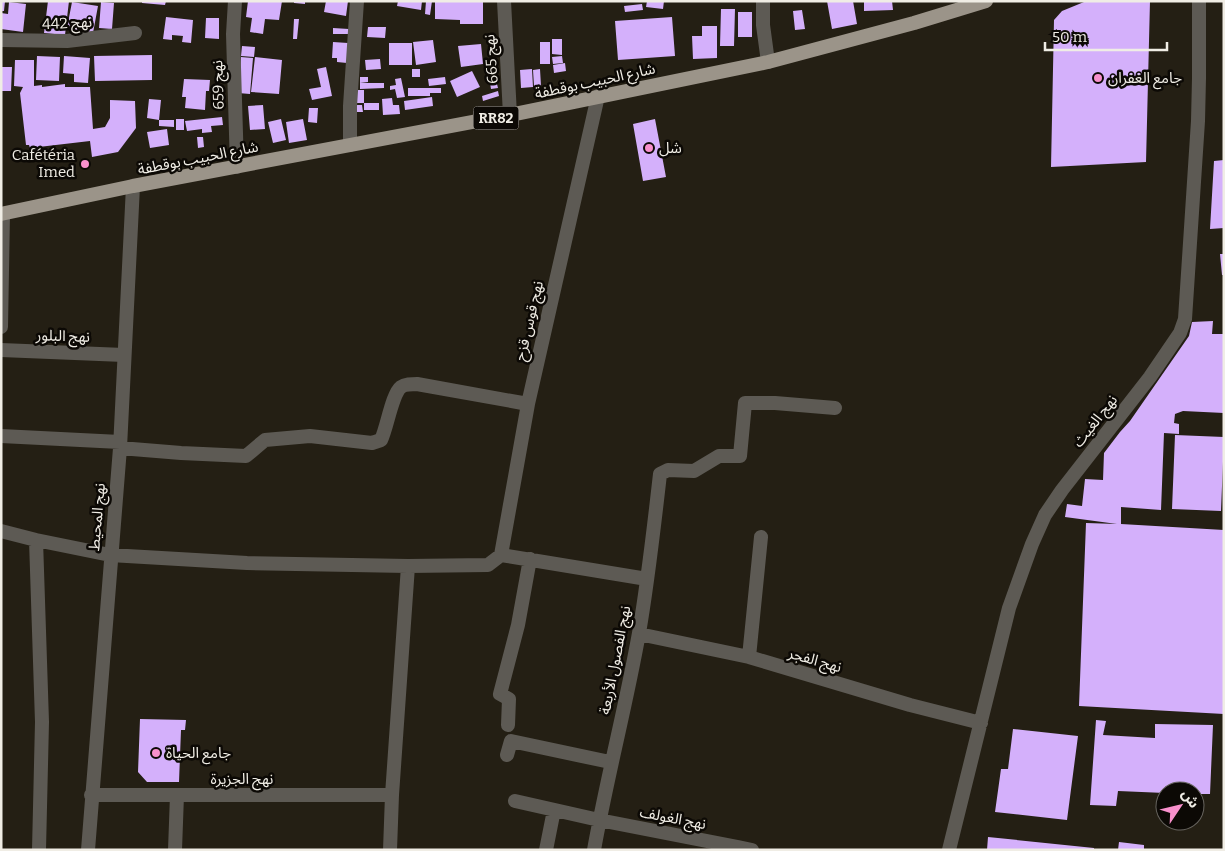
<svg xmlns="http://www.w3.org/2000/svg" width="1225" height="851" viewBox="0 0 1225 851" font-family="Bitter,'Noto Sans Arabic',serif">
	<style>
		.building { fill: #d4b0fb }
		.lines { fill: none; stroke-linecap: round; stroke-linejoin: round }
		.minor { stroke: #5d5a54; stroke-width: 14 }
		.primary { stroke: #9b9489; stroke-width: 14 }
		.poi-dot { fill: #f890cc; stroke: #0c0905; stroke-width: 2 }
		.labels { text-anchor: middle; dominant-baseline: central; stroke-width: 5; stroke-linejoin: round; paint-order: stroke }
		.shield { fill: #0c0905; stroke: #aca9a2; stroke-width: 1 }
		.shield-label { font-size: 14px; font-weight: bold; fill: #f0ede5 }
		.street-label { font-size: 15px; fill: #f0ede5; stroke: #0c0905 }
		.poi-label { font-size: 15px; fill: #f0ede5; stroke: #0c0905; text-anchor: start }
	</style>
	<rect width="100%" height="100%" fill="#241f14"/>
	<path class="building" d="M1,1H5L4,11H1Z
		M48,1H69L65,35L44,33Z
		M142,1H166L165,5L142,3Z
		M248,1H282L279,20L265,19L263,34L250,32L252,18L246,17Z
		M294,1H305V4L294,3Z
		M326,1H348L346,16L324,12Z
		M398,1H422L421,10L397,6Z
		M426,1H432L430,15L425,14Z
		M435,1H483V24H460V20L435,19Z
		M647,1H664L663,9L646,7Z
		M827,1H853L857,24L832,29Z
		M864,1H892L893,10L864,11Z
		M1150,1L1146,162L1051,167L1054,20L1062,11L1084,2Z
		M9,2L26,4L23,32L1,29V13L8,14Z
		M72,2L98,6L93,33L67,28Z
		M101,2L114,3L112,29L99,28Z
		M642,4L643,10L625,12L624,6Z
		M721,9H735L734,46H720Z
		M802,10L805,29L795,30L793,11Z
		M738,12H752V37H738Z
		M166,17L193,20L191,43L182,42L183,36L172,35V40L163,39Z
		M672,17L675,56L618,60L615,21Z
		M206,18H219V39L205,38Z
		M294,19H299L297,39H293Z
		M702,26H717V58L693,59L692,36H702Z
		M368,27H386L385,38L367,37Z
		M333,28L349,29L348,34H333Z
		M552,39H562V55L552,54Z
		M433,40L436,62L416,65L413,42Z
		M333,42L348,43L347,63L337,62V58H332Z
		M540,42H550V64H540Z
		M389,43H412V65H389Z
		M481,44L483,64L461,67L458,46Z
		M242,46L255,47L254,57L241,56Z
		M152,55V80L95,81L94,56Z
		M37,56L60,57L59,81L36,80Z
		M64,56L90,58L88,83L74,82V74L63,73Z
		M562,56L563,63L553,64L552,57Z
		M241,57L253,58L250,94L238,93Z
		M255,57L282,60L279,94L251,92Z
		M380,59L381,69L366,70L365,60Z
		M15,60H34V86L42,85V87L65,84V87H90L93,129L105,127L110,118V100L135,101L136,128L118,152L92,157L90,141L30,148L29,145H26L20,93L23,87L14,86Z
		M565,63L566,71L554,73L553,65Z
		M1,67H12L11,91H1Z
		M326,67L332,96L312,100L309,89L321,87L317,69Z
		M412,69H420V77H412Z
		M532,69L533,87L521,88L520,70Z
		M540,69L541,86H534L533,70Z
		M472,71L480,87L457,97L450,81Z
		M495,76L498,88L491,89L489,77Z
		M360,77H368V82L360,83Z
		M445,77L446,84L429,86L428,79Z
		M401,78L405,97L397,98L395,89L390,90V86L396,85L395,79Z
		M184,79L210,80L209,91H206L205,110L185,108L186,97H182Z
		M360,83H384V88L360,89Z
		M408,88H441V93H430V96H408Z
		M357,90H364V103H357Z
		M498,91L499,96L483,101L482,96Z
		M432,97L433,106L405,110L404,101Z
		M392,98L393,105H399L400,114L383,115L382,99Z
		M149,99L161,100L159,120L147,118Z
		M364,103H379V110H364Z
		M263,105L265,129L250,130L248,106Z
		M355,105H362L363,112H355Z
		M309,108H318L317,123L308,122Z
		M222,117L223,125L211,126L212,132L202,133V129L187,131L185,121Z
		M176,119H184V130H176Z
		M281,119L286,140L273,143L268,122Z
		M303,119L307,140L289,143L286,122Z
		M655,119L666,177L643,181L633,124Z
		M159,120H174V127L159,126Z
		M167,129L169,145L150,148L147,132Z
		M197,137H203L204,147L198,148Z
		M1224,160V228L1210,229L1214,161Z
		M1220,254H1224V275H1222Z
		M1213,321L1212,334H1224V413L1183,411L1175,414L1174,423L1179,424V434L1164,433L1161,510L1121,507V524L1224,530V714L1079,706L1086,523L1117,524L1065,517L1067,504L1082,506L1085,479L1103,480L1104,453L1120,432L1130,421L1189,336L1192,322Z
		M1175,435L1224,437L1221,511L1172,509Z
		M140,719L186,720L185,730H181L179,782H147L138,772Z
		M1096,720L1106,721L1103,735L1155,738V724L1213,725L1210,794H1195V791H1165V793L1118,791L1116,806L1090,805Z
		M1013,729L1078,736L1067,820L995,812L1001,769H1008Z
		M988,837L1094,848V850H987Z
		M1119,842L1144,845V850H1118Z"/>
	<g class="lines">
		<path class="minor" d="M235,1L233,34L237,167
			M504,1L510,115
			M763,1V25L768,62
			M1,40L67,41L135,33
			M350,145V106L357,1
			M1,327L3,214
			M1,350L124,355
			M1,436L120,442
			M120,448L181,453L246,456L265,440L310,436L372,443L381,440C387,428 392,394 401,387C405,384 411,384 417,384L528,404
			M1,531L36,540L110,555L247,563L408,566L488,565L501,555L647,579
			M36,540L42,722L39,850
			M501,555L528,404L598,96
			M639,634L749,657L910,705L981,723
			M749,657L761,537
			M508,725L509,699L500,694L518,625L530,559
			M507,755L511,741L610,762
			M91,795H392
			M515,801L599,820L738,847V850
			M738,847L752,850
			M88,850L120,448L133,186
			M175,850L177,795
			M390,850L392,795L408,566
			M546,850L554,810
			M594,850C607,777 626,706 639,633C648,581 654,527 660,474L668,470L694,471L719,456H740L745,403H775L835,408
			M949,850L1009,608L1032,544L1045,515L1062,490L1150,377L1180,333L1185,319L1198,121L1199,78V1"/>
		<path class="primary" d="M1,214L133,186L510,115L768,62L914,23L986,1"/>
	</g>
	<g class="poi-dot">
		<circle cx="1098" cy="78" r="5"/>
		<circle cx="649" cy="148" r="5"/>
		<circle cx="85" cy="164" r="5"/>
		<circle cx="156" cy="753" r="5"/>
	</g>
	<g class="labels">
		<rect class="shield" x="473.5" y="106.5" width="45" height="23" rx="4"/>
		<g class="shield-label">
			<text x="496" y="118">RR82</text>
		</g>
		<g class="street-label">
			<text transform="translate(67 23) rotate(-3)">نهج 442</text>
			<text transform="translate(491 59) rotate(-94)">نهج 665</text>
			<text transform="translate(595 81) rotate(-12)">شارع الحبيب بوقطفة</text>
			<text transform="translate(218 85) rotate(-92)">نهج 659</text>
			<text transform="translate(198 158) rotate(-11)">شارع الحبيب بوقطفة</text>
			<text transform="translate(529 321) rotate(-77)">نهج قوس قزح</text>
			<text transform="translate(63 336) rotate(2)">نهج البلور</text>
			<text transform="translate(1095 421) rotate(-52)">نهج الغيث</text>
			<text transform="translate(97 517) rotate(-85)">نهج المحيط</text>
			<text transform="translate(615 660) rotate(-79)">نهج الفصول الأربعة</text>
			<text transform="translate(815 660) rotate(16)">نهج الفجر</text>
			<text x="242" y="779">نهج الجزيرة</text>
			<text transform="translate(673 818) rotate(11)">نهج الغولف</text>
		</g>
		<g class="poi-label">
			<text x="1108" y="78">جامع الغفران</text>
			<text x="659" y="148">شل</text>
			<text x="75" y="155" text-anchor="end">Cafétéria<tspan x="75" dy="17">Imed</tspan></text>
			<text x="166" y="753">جامع الحياة</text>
		</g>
	</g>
	<rect width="1225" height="851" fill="none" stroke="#f0ede5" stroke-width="5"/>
	<g transform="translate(1180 806) rotate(55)"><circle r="24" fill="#0c0905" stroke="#67645f"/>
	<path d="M0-4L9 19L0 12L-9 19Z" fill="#f890cc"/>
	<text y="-8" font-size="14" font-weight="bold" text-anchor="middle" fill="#f0ede5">ش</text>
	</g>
	<path d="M1045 42v8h122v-8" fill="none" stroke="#f0ede5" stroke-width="2.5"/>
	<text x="1052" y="42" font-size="15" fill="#f0ede5" stroke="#0c0905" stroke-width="4" paint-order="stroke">50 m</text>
</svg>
